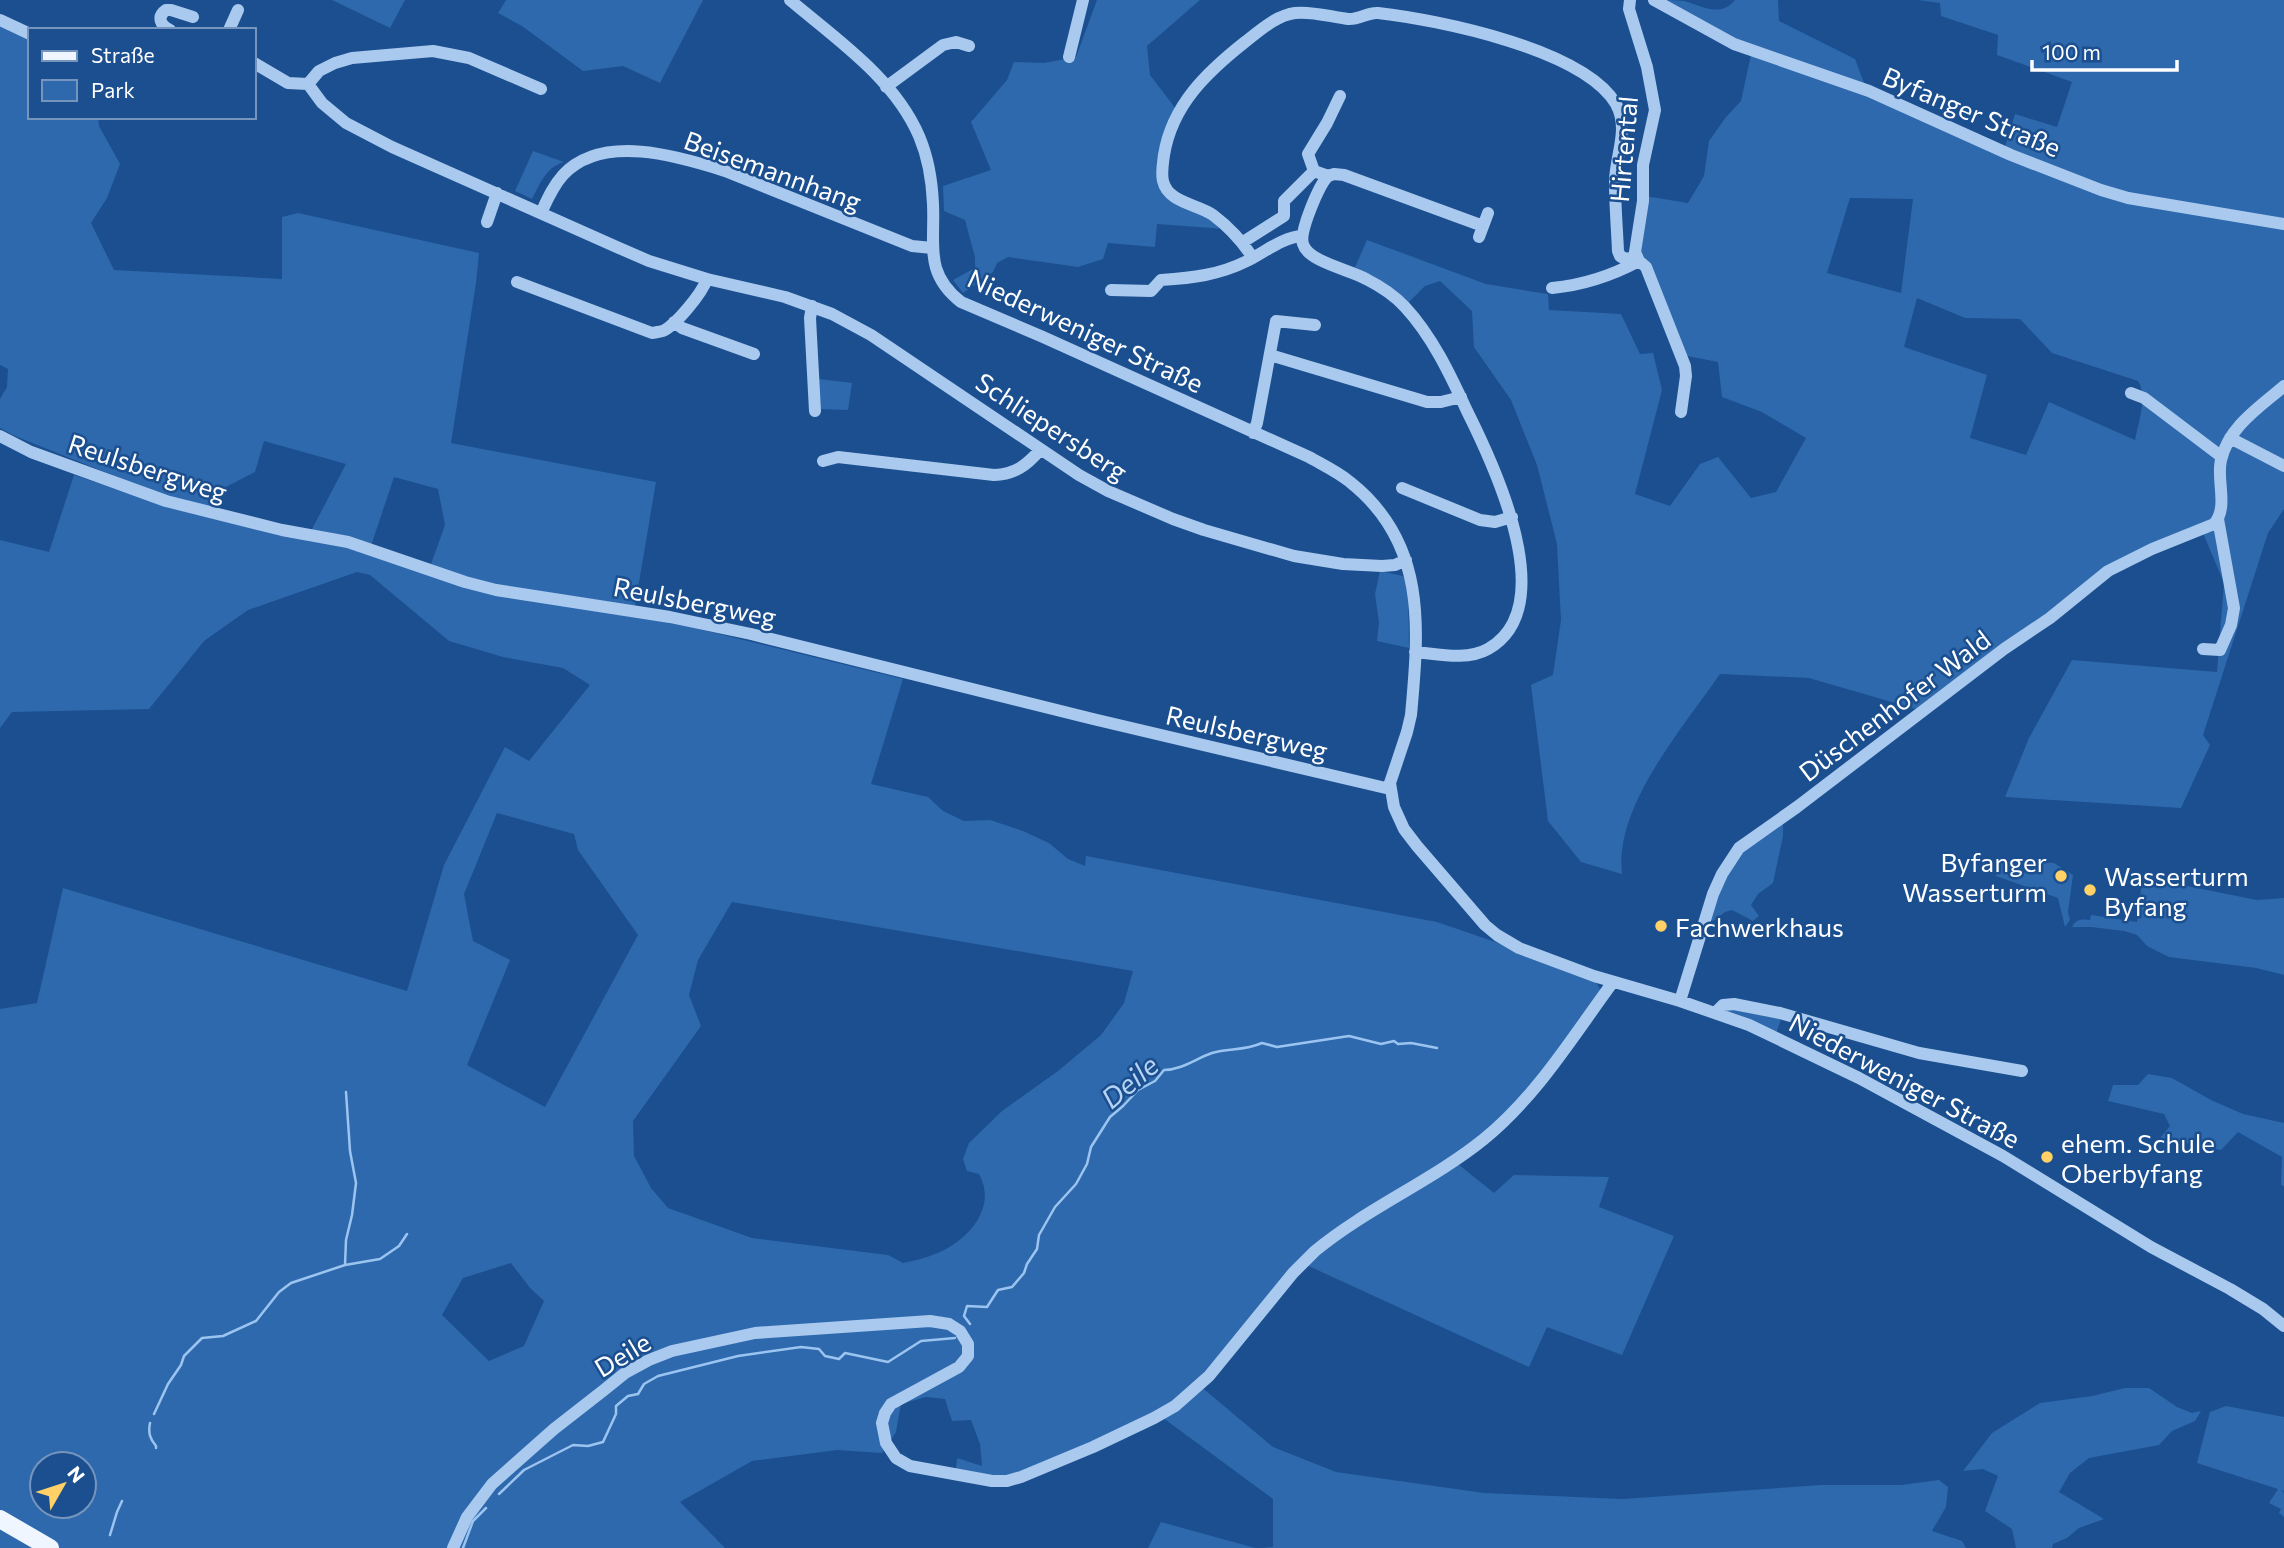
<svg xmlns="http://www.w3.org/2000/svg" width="2284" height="1548" viewBox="0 0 2284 1548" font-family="Commissioner,sans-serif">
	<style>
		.green { fill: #2e69ad; fill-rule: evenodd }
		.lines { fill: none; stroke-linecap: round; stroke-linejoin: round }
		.stream { stroke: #9cc4f0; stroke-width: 2.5 }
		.minor { stroke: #a9c9ee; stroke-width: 12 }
		.major { stroke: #f0f6ff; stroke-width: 18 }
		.poi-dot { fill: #ffd166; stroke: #1b4f8f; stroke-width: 2.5 }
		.labels { text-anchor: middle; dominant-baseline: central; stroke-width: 5; stroke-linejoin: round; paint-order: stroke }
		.street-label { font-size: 26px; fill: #fff; stroke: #1b4f8f }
		.poi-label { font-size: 26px; fill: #fff; stroke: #1b4f8f; text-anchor: start }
		.water-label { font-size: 28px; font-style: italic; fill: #b5d3f5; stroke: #1b4f8f }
	</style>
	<rect width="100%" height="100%" fill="#1b4f8f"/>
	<path class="green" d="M332,0H405L390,28Z
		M506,0H703L660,83L623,66L583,71L522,26L498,13Z
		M1097,0H1200L1147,46L1150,75L1176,109L1160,185L1225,229L1157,224L1155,247L1108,243L1103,259L1078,267L1008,257L997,263L993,272L963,293L953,280L975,268V257L965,220L944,211L943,186L991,170L971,122L1007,80L1014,62L1044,63L1076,57Z
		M1661,0C1669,0 1677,0 1684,1C1703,6 1720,18 1735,0H1778L1779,21L1855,59L1866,88L2005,147L2015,114L2057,127L2072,82L1997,55L1998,35L1941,16L1940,3L1918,0H2284V509L2268,533L2203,735L2210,745L2181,808L2005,797L2029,738L2072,660L2217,672L2224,583L2203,533L2131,560L1926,712L1809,678L1720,674C1683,728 1614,806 1622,874L1581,862L1548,821L1531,685L1553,675L1561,620L1557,544L1537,465L1511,400L1474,347L1472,311L1440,281L1425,286L1408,303L1355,267L1367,240L1486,284L1548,294L1549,310L1621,314L1640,354L1653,353L1662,390L1635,494L1670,506L1700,464L1718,457L1751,498L1776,492L1806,438L1762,412L1722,397L1718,362L1682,355L1640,261L1645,196L1688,203L1704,176L1709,141L1726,117L1741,101L1752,50ZM1850,198L1913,199L1901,293L1827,273ZM1917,298L1965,318L2020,319L2052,353L2138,381C2148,396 2138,424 2135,440L2049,402L2026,455L1970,438L1987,375L1904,347Z
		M0,21L30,35V117H98L99,126L120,164L107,198L91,223L114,270L282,279V217L298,213L479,253L476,283L451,443L656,482L635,606L501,586L430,567L445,525L438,489L394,477L371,546L311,531L346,464L264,441L255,472L218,491L217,511L167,497L15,436L0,428V399L7,387L8,369L0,365Z
		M533,151L564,162C546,167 540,184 532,199L515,191Z
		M819,379L852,383L848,410L819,409Z
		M74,475L174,509L341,543L466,586L650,617L903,679L871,784L928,797L943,811L964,821L990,820L1023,831L1049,843L1068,859L1085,866L1086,856L1437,922L1504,945L1596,982L1601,991L1528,1095L1453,1160L1494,1193L1514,1175L1609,1177L1599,1207L1674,1236L1622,1355L1547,1327L1529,1367L1302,1263L1199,1385L1273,1447L1336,1472L1484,1493L1623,1499L1821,1485H1901L1939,1480L1948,1487L1946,1507L1932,1531L1962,1541L1966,1548H1261L1273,1547V1499L1155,1412L1062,1455L1005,1477L986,1475L956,1469L957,1458L982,1466L980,1444L971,1420L952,1421L945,1399L926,1397L901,1404L896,1432L882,1453L837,1450L752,1461L680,1502L725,1548H52L35,1539L31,1548H0V1009L37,1003L63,888L407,991L444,865L505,747L529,761L590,685L563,668L503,657L449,641L370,575L357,572L248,610L204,641L149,709L12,712L0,728V540L49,552ZM497,813L574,834L578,850L638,935L545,1107L467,1065L510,960L473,941L464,894ZM732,902L1133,971L1124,1003L1101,1035L1058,1071L1002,1111L969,1143L963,1159L967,1171L979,1174C999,1210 964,1245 930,1256C922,1259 912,1261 903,1263L888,1255L752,1238L668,1208L651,1188L634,1156L633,1121L701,1026L689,995L698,960ZM511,1263L530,1288L544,1301L524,1346L489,1361L442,1315L463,1278ZM42,1464H84V1506H42Z
		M1380,571L1403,576L1408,585L1409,648L1377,641L1379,623L1375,594Z
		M1779,821L1783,824V836L1773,883L1758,894L1751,905L1759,916L1753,921L1732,910L1725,912L1713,921L1706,920L1735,854Z
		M2003,859L2054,863L2073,875L2068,912L2070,920L2065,927L2058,898L1996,876V864Z
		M2147,878L2257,900L2284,898V975L2256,968L2169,957L2147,946L2137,935L2124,931L2091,927H2072C2076,919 2082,919 2090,920L2091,915L2137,922L2142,881Z
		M1728,1008L1782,1016L1776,1034L1728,1013Z
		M2148,1074L2172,1078L2211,1100L2243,1114L2284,1123V1186L2281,1185L2282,1157L2238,1132L2221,1150L2160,1138L2170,1126L2164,1114L2108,1101L2113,1085H2138Z
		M2125,1388H2149L2177,1407L2192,1413L2201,1411L2195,1421L2172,1431L2159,1445L2089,1458L2070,1473L2059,1492L2104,1519L2079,1528L2067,1538L2053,1544L2052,1548H2016L2012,1529L1985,1511L1998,1476L1983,1469L1963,1471L1992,1433L2040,1403L2092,1396Z
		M2226,1406L2284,1417V1491L2281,1490L2284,1493V1517L2279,1513L2281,1509L2269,1503L2278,1489L2197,1463L2210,1412Z
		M1161,1522L1255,1548H1148Z"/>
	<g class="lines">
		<path class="stream" d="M345,1265L346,1240L352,1215L356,1183L350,1151L346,1092
			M970,1324L964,1316L967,1306L987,1307L998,1290L1012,1287L1024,1273L1027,1264L1037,1249L1039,1235L1055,1207L1076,1184L1087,1164L1091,1147L1110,1117L1123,1106L1138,1090L1155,1081L1164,1070C1181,1070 1195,1059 1212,1053C1229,1048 1244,1051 1262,1043L1277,1047L1349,1036L1381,1044L1394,1041L1398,1044L1411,1043L1437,1048
			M154,1414L168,1384L181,1365L184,1356L202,1338L223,1336L256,1321L279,1292L291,1283L345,1265L380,1259L399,1246L407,1234
			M150,1423C148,1433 150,1439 156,1446V1448
			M499,1494L524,1470L573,1445L588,1446L603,1442L616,1414V1406L628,1396L638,1394L644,1384L658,1376L738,1356L801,1347L819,1349L825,1356L839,1359L845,1353L888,1362L921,1341L955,1338
			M110,1535L117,1512L122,1501
			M463,1548L473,1521L486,1508"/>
		<path class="minor" d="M790,0C836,39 894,78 919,136C928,157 932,181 933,204C935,245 924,273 961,302L1043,337L1309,457C1323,465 1338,472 1350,482C1427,543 1419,627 1411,715L1407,732L1390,783L1394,807L1404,829L1417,846L1485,925L1497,935L1519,948L1594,976L1680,1001L1749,1025L1859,1078L2003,1156L2151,1247L2230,1289L2263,1309L2284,1326
			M1630,0L1629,9L1647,67L1655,110L1643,165V201L1635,252L1639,261L1646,267L1685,366L1686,376L1681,412
			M1654,0L1734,44L1869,91L2011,155L2101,190L2128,198L2284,224
			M0,20L30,34
			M170,30C161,26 156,17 166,10H171L193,17
			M229,30L238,10
			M1069,57L1083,0
			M254,63L288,83L308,84
			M308,84L322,103L346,123L392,147L619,248L649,261L707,279L785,297L832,314L871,335L1079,475L1108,491L1173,519L1204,530L1294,556L1343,564L1382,566L1395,565L1406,560
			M308,84L319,71L335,63L352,58L433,51L469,58L541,89
			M886,87L943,45L956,42L969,46
			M1340,96L1327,123L1308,154L1314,171L1328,176C1319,185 1299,232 1303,244C1308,262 1351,270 1366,279C1380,286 1394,295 1405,307C1432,336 1450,374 1467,411C1494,465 1562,607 1488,649C1467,661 1438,654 1415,652
			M1328,176L1334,174L1344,175L1483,226
			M541,213C547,200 553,186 563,175C602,133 678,156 725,171L912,246L932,248
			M487,222L497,193
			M1479,237L1488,213
			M1243,242L1284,216V201L1314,171
			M1253,258C1242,241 1229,227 1213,215C1198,204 1168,203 1163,181C1161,173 1163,163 1164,155C1172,105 1207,72 1245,42C1259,31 1277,15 1295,13C1312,11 1331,17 1348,19C1359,20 1368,12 1378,13C1439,20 1583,49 1616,104C1630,129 1615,156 1615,182C1615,205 1617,228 1618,251L1620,256L1625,259L1637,257
			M517,282L652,333C653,333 662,331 663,331C677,324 702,293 707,279
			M1552,288C1584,285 1611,276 1639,261
			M1111,290L1151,291L1161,280C1192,278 1219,275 1247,261C1265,252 1283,237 1302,236
			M812,306L810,318L815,411
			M674,322L682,328L754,354
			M1270,355L1427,402H1441L1461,397
			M2131,393L2144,398L2222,457
			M1253,433L1257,423L1276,321L1315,325
			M0,436L31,452L166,501L282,530L348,542L465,582L496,590L670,617L751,634L1093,719L1390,789
			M2230,438L2284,466
			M823,461L838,457L994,475C1015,474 1026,466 1040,450
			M1402,488L1480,520L1495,522L1512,517
			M2203,649L2220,650L2231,625L2234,608L2218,519
			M1680,1001L1713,894L1722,874L1739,848L1797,807L2004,649L2050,618L2108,571L2152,549L2214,524C2229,507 2216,480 2221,460C2229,426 2260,407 2284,386
			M1716,1012L1723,1005L1734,1004L1780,1013L1919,1053L2022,1071
			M453,1548L467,1517L492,1484L554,1429L604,1390L625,1373L649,1360L672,1351L755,1333L930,1321L949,1324L960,1331L968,1344V1356L959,1367L891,1404L885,1413L882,1423L886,1443L896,1458L910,1466L992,1481H1007L1021,1477L1093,1447L1154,1418L1175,1406L1209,1376L1293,1273L1315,1251C1367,1208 1432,1181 1484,1139C1537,1096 1573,1036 1613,982"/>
		<path class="major" d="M0,1519L50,1548"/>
	</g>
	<g class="poi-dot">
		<circle cx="2061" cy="876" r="7"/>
		<circle cx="2090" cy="890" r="7"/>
		<circle cx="1661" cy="926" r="7"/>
		<circle cx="2047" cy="1157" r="7"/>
	</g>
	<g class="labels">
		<g class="street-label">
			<text transform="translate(1972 111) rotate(23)">Byfanger Straße</text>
			<text transform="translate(1623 149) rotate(-85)">Hirtental</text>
			<text transform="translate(773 170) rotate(20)">Beisemannhang</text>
			<text transform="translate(1086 330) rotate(25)">Niederweniger Straße</text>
			<text transform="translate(1052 426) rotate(33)">Schliepersberg</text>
			<text transform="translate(148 467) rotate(18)">Reulsbergweg</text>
			<text transform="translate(695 601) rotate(11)">Reulsbergweg</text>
			<text transform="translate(1894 705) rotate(-37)">Düschenhofer Wald</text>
			<text transform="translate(1247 732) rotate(13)">Reulsbergweg</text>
			<text transform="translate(1905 1080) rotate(28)">Niederweniger Straße</text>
			<text transform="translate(622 1354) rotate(-31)">Deile</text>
		</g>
		<g class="poi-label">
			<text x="2047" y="861" text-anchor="end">Byfanger<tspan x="2047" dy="30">Wasserturm</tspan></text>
			<text x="2104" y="875">Wasserturm<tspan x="2104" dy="30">Byfang</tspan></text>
			<text x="1675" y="926">Fachwerkhaus</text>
			<text x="2061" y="1142">ehem. Schule<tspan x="2061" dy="30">Oberbyfang</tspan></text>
		</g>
		<g class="water-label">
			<text transform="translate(1129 1081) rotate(-40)">Deile</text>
		</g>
	</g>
	<rect x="28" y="28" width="228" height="91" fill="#1b4f8f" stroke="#7695bc" stroke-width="2"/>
	<rect x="42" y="51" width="35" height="10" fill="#f0f6ff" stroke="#7695bc" stroke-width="2"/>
	<text x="91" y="63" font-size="21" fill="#ffffff">Straße</text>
	<rect x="42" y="80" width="35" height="21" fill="#2e69ad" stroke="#7695bc" stroke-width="2"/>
	<text x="91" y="98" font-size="21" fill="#ffffff">Park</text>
	<g transform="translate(63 1485) rotate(51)"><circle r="33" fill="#1b4f8f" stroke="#7695bc" stroke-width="2"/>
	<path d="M0-5L12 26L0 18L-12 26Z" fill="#ffd166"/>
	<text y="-10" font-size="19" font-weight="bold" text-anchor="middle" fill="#ffffff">N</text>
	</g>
	<path d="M2032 60v10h145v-10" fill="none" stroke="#ffffff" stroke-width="3.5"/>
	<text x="2042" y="60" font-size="21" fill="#ffffff" stroke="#1b4f8f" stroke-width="5" paint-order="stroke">100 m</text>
</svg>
